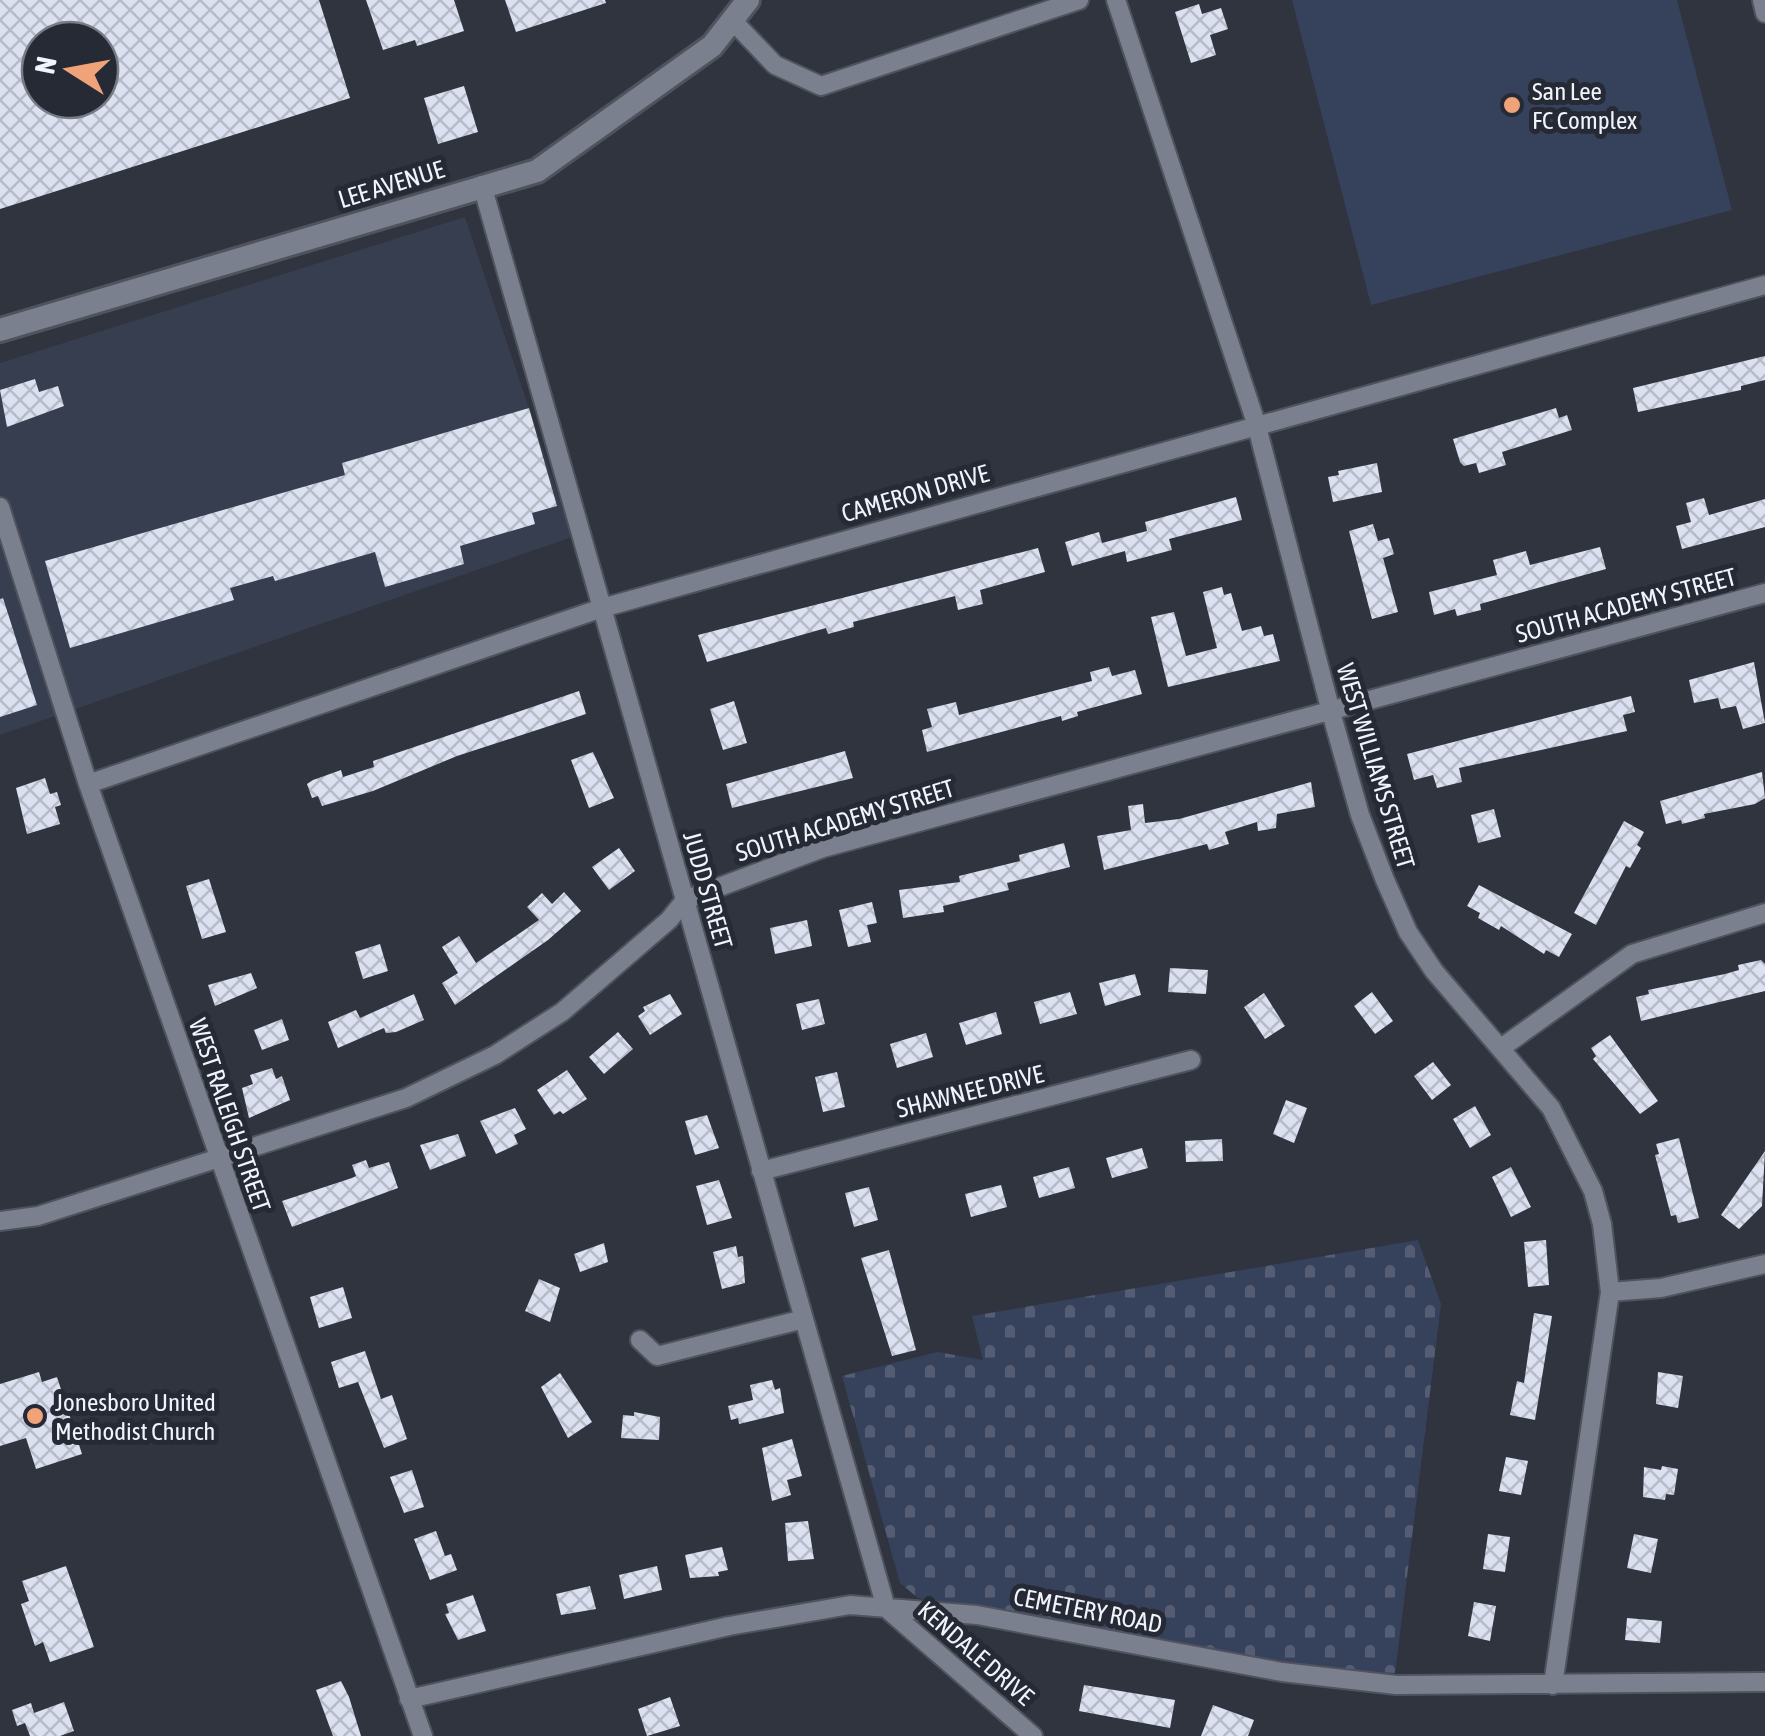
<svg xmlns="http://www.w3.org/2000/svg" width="1765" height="1736" viewBox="0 0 1765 1736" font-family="'Asap Condensed',sans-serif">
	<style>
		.built { fill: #373e4f }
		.cemetery { fill: url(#cemetery-stones) }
		.garden { fill: #36415c }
		.building { fill: url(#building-cross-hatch); fill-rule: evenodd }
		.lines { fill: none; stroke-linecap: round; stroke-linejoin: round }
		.minor-casing { stroke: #50535e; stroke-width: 22 }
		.tertiary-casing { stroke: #50535e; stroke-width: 28 }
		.minor { stroke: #7a808d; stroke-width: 18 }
		.tertiary { stroke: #7a808d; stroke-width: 22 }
		.poi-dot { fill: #f0a279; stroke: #252a35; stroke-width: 4 }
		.labels { text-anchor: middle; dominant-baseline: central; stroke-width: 10; stroke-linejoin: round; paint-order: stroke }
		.poi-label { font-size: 25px; fill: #f1f4fc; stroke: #252a35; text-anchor: start }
		.street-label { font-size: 25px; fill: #f1f4fc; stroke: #252a35 }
	</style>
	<defs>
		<pattern id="cemetery-stones" width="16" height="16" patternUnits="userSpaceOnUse" patternTransform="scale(2.5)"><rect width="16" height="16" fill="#36415c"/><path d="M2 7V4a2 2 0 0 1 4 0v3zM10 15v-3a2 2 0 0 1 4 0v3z" fill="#545d74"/></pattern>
		<pattern id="building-cross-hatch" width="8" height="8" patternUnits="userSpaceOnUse" patternTransform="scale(2.5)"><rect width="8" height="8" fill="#dbe1f0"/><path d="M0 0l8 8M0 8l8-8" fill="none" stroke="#b6bbc7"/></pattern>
	</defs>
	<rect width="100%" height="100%" fill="#2f343f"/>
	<path class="built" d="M465,217L572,537L0,735V363Z"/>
	<path class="cemetery" d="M1418,1240L1441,1304L1395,1673C1234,1665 1077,1624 918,1598L900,1583L842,1376L938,1352L983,1360L972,1316Z"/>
	<path class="garden" d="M1292,0H1677L1732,210L1371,305Z"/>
	<path class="building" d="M0,0H319L350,98L0,209ZM40,40H100V100H40Z
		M366,0H454L464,31L417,46L415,40L383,50Z
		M505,0H605L606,3L516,32Z
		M1199,4L1202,14L1221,8L1228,29L1210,35L1216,55L1191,63L1175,12Z
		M464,86L478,132L438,144L424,98Z
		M1765,356V380L1741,386V390L1638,412L1633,388Z
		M35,379L39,392L58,386L64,406L7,427L0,390Z
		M529,408L557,506L532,513L535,524L460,546L464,564L385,587L375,552L275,581L273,576L230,588L234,600L70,648L45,561L345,475L342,463Z
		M1556,408L1559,418L1567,415L1572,430L1502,452L1506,465L1479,473L1476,463L1464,466L1460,462L1453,439Z
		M1377,463L1382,492L1333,502L1328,477L1339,475L1338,471Z
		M1236,497L1242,520L1169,539L1172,550L1127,562L1125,551L1072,566L1065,542L1099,532L1102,543L1147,531L1145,522Z
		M1704,498L1709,515L1765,499V527L1682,549L1676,526L1691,522L1686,503Z
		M1373,524L1378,541L1389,538L1394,554L1383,558L1398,612L1372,619L1349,531Z
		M1600,547L1606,569L1480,604L1481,610L1457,616L1455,609L1434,615L1429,592L1497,575L1493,560L1526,551L1530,565Z
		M1038,548L1045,572L980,590L983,604L958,610L955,596L853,622L854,627L828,634L826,628L707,662L698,635Z
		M1222,587L1224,595L1231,593L1242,631L1261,626L1264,636L1273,634L1280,661L1168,687L1151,617L1174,612L1186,656L1217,648L1203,592Z
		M3,598L37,705L0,717V599Z
		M1754,662L1765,723L1743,729L1736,706L1721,709L1718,698L1694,703L1689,680Z
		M1109,667L1112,676L1135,670L1142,694L1077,712L1078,716L1062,721L1061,716L927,752L922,730L932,727L927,709L956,702L959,715L1092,681L1090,672Z
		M579,691L586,714L457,756L373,791L322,806L318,796L312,798L307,784L313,780L341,770L343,777L374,767L373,761Z
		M1631,696L1635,712L1623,715L1627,731L1459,768L1462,782L1437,788L1433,775L1414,780L1407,754Z
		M734,701L747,743L723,750L710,709Z
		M845,751L853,778L732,808L726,784Z
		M593,752L614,798L589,808L571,760Z
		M1762,772L1765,798L1755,804L1704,814L1705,818L1682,824L1681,820L1666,824L1660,801Z
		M45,778L50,794L57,792L61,805L55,807L60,824L27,834L16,788Z
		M1311,782L1315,807L1277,814L1276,828L1258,831L1257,822L1225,832L1229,844L1209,850L1207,844L1104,870L1097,836L1131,830L1128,806L1143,804L1145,823L1179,819Z
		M1494,809L1501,837L1478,843L1471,815Z
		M1624,821L1644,832L1637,845L1641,848L1630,868L1626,866L1596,925L1574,913Z
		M1064,843L1070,867L1007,883L1009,890L943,906L944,912L903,918L899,890L960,882L959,876L1020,861L1019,855Z
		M619,848L635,871L609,890L592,867Z
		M209,879L226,932L202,939L186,886Z
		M1479,885L1572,934L1559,957L1546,950L1544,954L1501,926L1499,930L1478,918L1480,913L1467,906Z
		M564,892L581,911L548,940L455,1005L442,983L458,973L442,947L459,936L476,963L539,920L527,907L542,893L552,904Z
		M872,902L877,923L867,925L871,942L848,947L839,910Z
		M807,920L812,946L775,954L770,928Z
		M380,944L388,971L363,979L355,952Z
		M1761,960L1765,964V991L1641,1021L1636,997L1649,994L1648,990L1725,974L1739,970L1738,965Z
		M1170,968L1208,970L1206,994L1168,992Z
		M251,973L257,988L215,1006L208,985Z
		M1135,974L1141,995L1105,1006L1099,983Z
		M1070,992L1077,1014L1040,1024L1034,1002Z
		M1372,992L1393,1021L1375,1034L1354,1006Z
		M1264,993L1285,1026L1265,1039L1244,1007Z
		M414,994L424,1020L396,1032L386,1033L384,1028L338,1048L328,1022L356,1010L360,1018Z
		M670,994L682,1014L650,1035L638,1016L645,1011L643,1007Z
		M819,999L825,1024L802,1030L796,1004Z
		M996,1012L1002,1034L966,1045L959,1023Z
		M282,1019L289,1040L262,1050L254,1030Z
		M618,1032L633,1049L604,1074L589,1057Z
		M926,1033L933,1057L897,1068L890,1044Z
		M1610,1035L1658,1101L1640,1114L1593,1059L1596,1056L1591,1048Z
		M1433,1062L1451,1085L1432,1100L1414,1076Z
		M272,1068L276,1079L282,1076L290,1100L249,1118L242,1088L253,1084L250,1075Z
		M567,1070L587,1099L563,1114L560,1111L554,1115L537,1090Z
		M837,1072L845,1107L823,1112L815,1077Z
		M1286,1100L1307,1108L1294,1143L1273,1134Z
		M1475,1106L1491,1135L1470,1148L1453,1119Z
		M515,1108L526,1129L514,1135L518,1144L496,1154L480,1121Z
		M707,1115L719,1148L695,1155L685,1121Z
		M458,1134L466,1156L430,1170L420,1145Z
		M1679,1138L1699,1218L1678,1223L1676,1215L1671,1216L1655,1155L1659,1154L1656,1144Z
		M1222,1139L1223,1161L1186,1162L1185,1141Z
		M1142,1148L1148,1168L1112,1178L1106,1158Z
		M1765,1151L1762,1206L1739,1229L1721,1215Z
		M366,1160L369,1168L389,1162L398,1188L292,1227L282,1201L352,1178L356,1176L352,1165Z
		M1069,1167L1075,1188L1039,1198L1033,1177Z
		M1511,1167L1531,1207L1511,1217L1492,1177Z
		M719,1180L732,1218L707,1225L696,1186Z
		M1001,1185L1007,1207L971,1217L965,1194Z
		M869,1187L878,1220L854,1227L845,1193Z
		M1546,1240L1549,1285L1528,1287L1524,1242Z
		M604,1243L608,1262L580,1272L574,1254Z
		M736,1246L738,1257L743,1256L745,1283L722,1289L713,1252Z
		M889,1250L916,1350L892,1356L861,1258Z
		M539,1279L560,1288L550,1322L525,1311Z
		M343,1287L352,1318L319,1328L310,1297Z
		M1534,1313L1552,1316L1535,1420L1510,1415L1517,1381L1524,1383Z
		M365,1351L381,1399L392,1395L407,1439L384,1448L358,1382L339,1388L331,1362Z
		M39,1372L42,1382L57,1377L82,1454L36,1469L26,1438L0,1446V1384Z
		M1658,1372L1683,1376L1678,1408L1656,1404Z
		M560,1373L592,1422L568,1438L541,1387Z
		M772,1380L775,1390L780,1388L784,1413L739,1424L738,1418L731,1420L728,1406L753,1400L750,1385Z
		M634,1412L660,1417L659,1440L621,1438L623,1415L634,1416Z
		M792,1439L802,1476L787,1480L791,1495L772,1501L762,1448Z
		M1506,1457L1528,1461L1521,1495L1499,1491Z
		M1662,1466L1678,1469L1674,1495L1666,1494L1665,1500L1643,1497L1644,1467L1661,1470Z
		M412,1470L424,1507L404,1513L390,1477Z
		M808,1521L814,1559L788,1561L785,1523Z
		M436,1531L445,1556L451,1554L457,1570L430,1580L414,1539Z
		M1488,1534L1510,1537L1505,1572L1483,1569Z
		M1634,1534L1658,1539L1651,1573L1627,1568Z
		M722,1547L728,1570L718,1572L719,1576L690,1578L685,1555Z
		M66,1566L94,1647L50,1662L43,1642L35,1646L21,1604L29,1601L22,1581Z
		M657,1566L662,1590L624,1599L619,1575Z
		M590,1586L596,1609L561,1615L556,1594Z
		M473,1595L486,1631L458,1640L445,1614L449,1613L446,1604Z
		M1474,1602L1496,1606L1490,1641L1468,1636Z
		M1627,1618L1662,1621L1660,1643L1625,1640Z
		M341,1681L349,1697L361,1736H333L316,1690Z
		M1084,1685L1175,1700L1170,1728L1079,1711Z
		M670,1697L680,1726L647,1736L638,1709Z
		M64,1702L74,1731L60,1736H30L25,1723L17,1726L12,1710L31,1703L34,1713Z
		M1213,1705L1254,1720L1248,1736H1201Z"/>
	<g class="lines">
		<g class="minor-casing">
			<path id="minor" d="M1116,0L1256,423L1331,712L1360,815L1385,880L1408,932L1434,971L1551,1108L1593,1191L1602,1224L1610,1292L1553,1685
				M1762,0L1765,13
				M733,21L775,65L821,86L1079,0
				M482,185L886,1608L1033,1736
				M0,507L88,784L423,1736
				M88,784L602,608L1765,285
				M1501,1048L1632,954L1765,913
				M761,1171L1191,1060
				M0,1221L38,1216L406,1098L495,1055L562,1012L669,920L685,900L823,848L1765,593
				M1610,1292L1661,1288L1765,1264
				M640,1340L657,1356L804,1319
				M409,1699L729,1626L850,1605L977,1615L1282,1672L1396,1685L1765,1682"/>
		</g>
		<g class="tertiary-casing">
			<path id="tertiary" d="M0,330L537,171L712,46L748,0"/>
		</g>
		<use href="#minor" class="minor"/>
		<use href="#tertiary" class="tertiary"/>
	</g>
	<g class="poi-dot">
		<circle cx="1512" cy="105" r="10"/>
		<circle cx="35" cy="1416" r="10"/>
	</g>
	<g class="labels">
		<g class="poi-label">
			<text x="1532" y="91">San Lee<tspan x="1532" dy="29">FC Complex</tspan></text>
			<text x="55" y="1402">Jonesboro United<tspan x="55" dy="29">Methodist Church</tspan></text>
		</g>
		<g class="street-label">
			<text transform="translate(391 184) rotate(-17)">LEE AVENUE</text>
			<text transform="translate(915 493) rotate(-16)">CAMERON DRIVE</text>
			<text transform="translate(1626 605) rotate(-15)">SOUTH ACADEMY STREET</text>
			<text transform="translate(1376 766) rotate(73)">WEST WILLIAMS STREET</text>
			<text transform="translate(845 820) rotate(-17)">SOUTH ACADEMY STREET</text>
			<text transform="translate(708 890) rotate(74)">JUDD STREET</text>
			<text transform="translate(970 1091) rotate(-14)">SHAWNEE DRIVE</text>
			<text transform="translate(230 1115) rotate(71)">WEST RALEIGH STREET</text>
			<text transform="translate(1088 1610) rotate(11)">CEMETERY ROAD</text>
			<text transform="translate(976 1653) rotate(41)">KENDALE DRIVE</text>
		</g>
	</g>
	<g transform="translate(70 70) rotate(281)"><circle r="48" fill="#252a35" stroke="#777b85" stroke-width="2.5"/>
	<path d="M0-8L18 38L0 25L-18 38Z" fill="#f0a279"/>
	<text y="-15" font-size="28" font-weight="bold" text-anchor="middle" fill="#f1f4fc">N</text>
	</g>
</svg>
